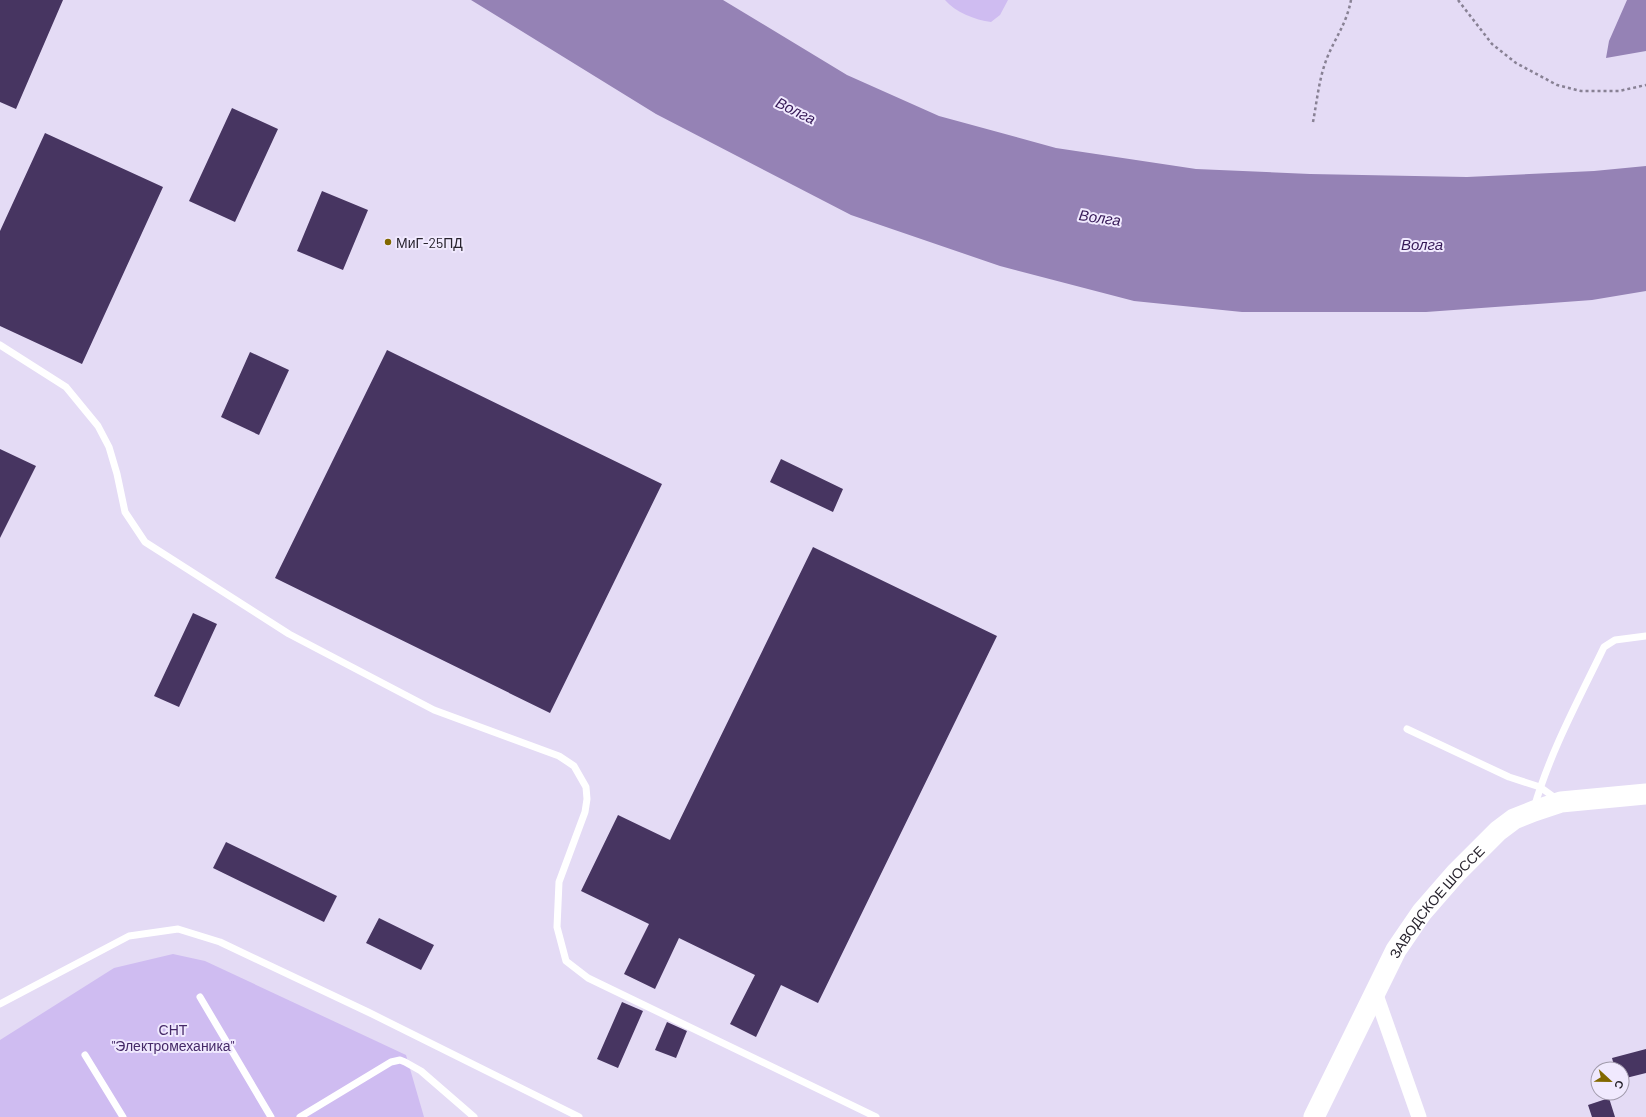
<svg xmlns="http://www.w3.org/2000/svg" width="1646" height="1117" viewBox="0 0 1646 1117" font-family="Barlow,sans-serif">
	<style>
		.green { fill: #cfbcf1 }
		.water { fill: #9582b5 }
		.building { fill: #473561 }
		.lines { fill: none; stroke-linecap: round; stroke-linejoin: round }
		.path { stroke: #888194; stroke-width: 2.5; stroke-dasharray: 3 3; stroke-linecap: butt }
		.lane { stroke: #fff; stroke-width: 7 }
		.street { stroke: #fff; stroke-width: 15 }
		.secondary { stroke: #fff; stroke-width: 21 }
		.poi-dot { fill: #826800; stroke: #f0e9fe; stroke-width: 1.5 }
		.labels { text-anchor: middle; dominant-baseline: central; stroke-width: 4; stroke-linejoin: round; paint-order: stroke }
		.poi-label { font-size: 14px; fill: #28242e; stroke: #f0e9fe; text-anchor: start }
		.street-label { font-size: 14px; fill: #28242e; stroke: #f0e9fe }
		.park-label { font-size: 14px; fill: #452968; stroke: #f0e9fe }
		.water-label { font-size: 15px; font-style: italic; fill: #361957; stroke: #f0e9fe }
	</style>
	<rect width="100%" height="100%" fill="#e4dbf5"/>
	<path class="green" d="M945,0H1008L1000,15L991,22C975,20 955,12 945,0Z
		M173,954L205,961L406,1055L424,1117H0V1040L114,968Z"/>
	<path class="water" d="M471,0H723L847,75L939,116L1056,148L1196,169L1310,174L1467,177L1594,171L1646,166V291L1592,300L1426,312H1242L1134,301L1000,266L851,215L656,114Z
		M1627,0H1646V51L1606,58L1609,41Z"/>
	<path class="building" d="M0,0H63L16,109L0,102Z
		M232,108L278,129L235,222L189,201Z
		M45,133L163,187L82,364L0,326V231Z
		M322,191L368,210L343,270L297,251Z
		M387,350L662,484L550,713L275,578Z
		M250,352L289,370L259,435L221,417Z
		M0,449L36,466L0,538Z
		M781,459L843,489L833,512L770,482Z
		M813,547L997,636L818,1003L781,985L756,1037L730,1024L755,975L679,938L655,989L624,974L649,924L581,891L618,815L670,840Z
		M193,613L217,624L179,707L154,696Z
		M226,842L337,896L324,922L213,868Z
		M379,918L434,945L421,970L366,943Z
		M622,1002L643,1011L618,1068L597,1059Z
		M667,1022L687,1031L676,1058L655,1050Z
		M1646,1049V1073L1622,1079V1069H1615L1612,1058Z
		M1609,1098L1615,1117H1592L1588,1105Z"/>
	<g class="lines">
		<path class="path" d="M1458,0L1492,44L1516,63L1557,85L1581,91H1619L1646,85
			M1313,122C1317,101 1319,78 1327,58C1336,36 1346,25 1351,0"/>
		<path class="lane" d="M0,345L66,387L98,426L109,447L117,474L125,512L145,542L289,634L434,710L559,756L574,766L586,787L587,799L585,812L559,882L557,927L566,961L588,978L876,1117
			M1407,729L1509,777L1540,787L1558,800
			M1534,808C1550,752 1579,699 1604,647L1615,640L1646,636
			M200,997L271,1117
			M0,1004L129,936L178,929L220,942L368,1012L579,1117
			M85,1055L123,1117
			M300,1117L391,1062L400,1060L405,1062L421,1071L474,1117"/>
		<path class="street" d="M1375,992L1419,1117"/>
		<path class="secondary" id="s1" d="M1314,1117L1396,950L1422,912L1456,873L1498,831L1514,819L1534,811L1561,802L1646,794"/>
	</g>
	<circle class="poi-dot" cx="388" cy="242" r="4"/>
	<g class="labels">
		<g class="poi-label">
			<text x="396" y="242">МиГ-25ПД</text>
		</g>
		<g class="street-label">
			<text stroke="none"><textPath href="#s1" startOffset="249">ЗАВОДСКОЕ ШОССЕ</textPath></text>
		</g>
		<g class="park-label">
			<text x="173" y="1029">СНТ<tspan x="173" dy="16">"Электромеханика"</tspan></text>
		</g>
		<g class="water-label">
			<text transform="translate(796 110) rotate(26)">Волга</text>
			<text transform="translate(1100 217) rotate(8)">Волга</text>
			<text x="1422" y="244">Волга</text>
		</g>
	</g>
	<g transform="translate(1610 1081) rotate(112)"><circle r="19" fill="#f0e9fe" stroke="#a09aab"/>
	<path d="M0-3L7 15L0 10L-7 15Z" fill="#826800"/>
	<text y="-6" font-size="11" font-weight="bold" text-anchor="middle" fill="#28242e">С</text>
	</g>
</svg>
